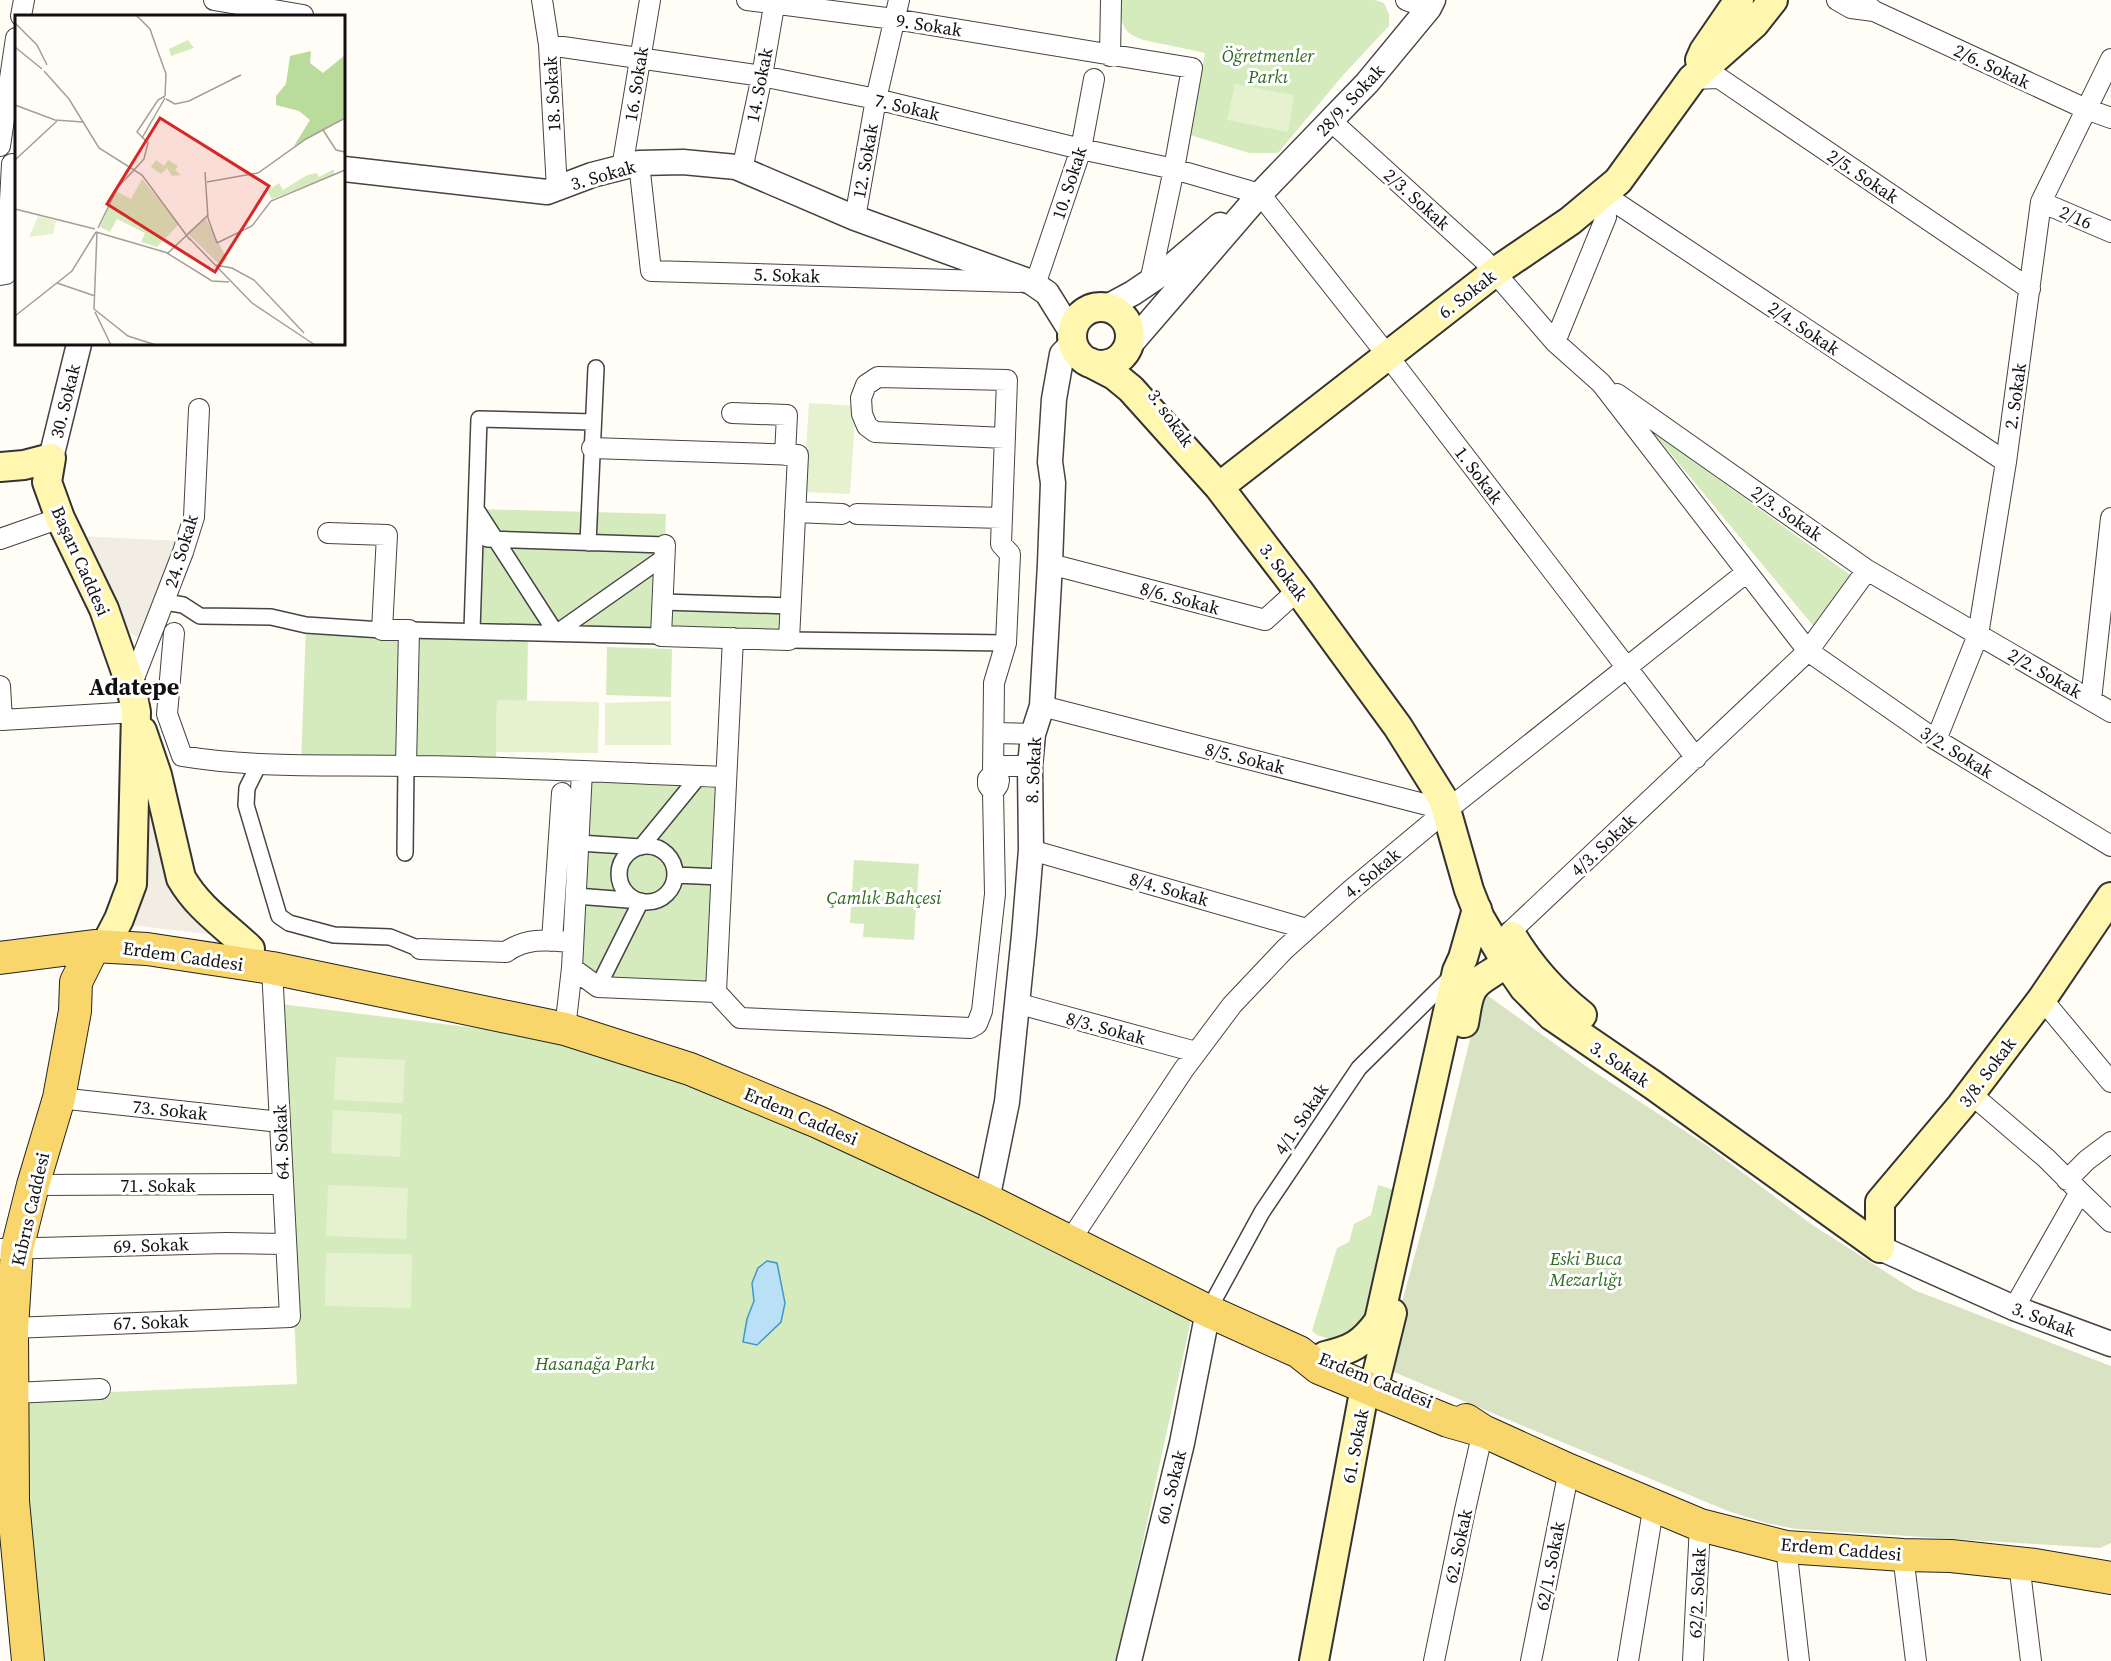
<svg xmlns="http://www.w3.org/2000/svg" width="2111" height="1661" viewBox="0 0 2111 1661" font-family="'Source Serif 4',serif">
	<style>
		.green { fill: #d5ebbd }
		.cemetery { fill: #d9e3c4 }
		.pitch { fill: #e6f2cf }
		.plaza { fill: #f1ede2 }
		.water { fill: #b9e0f7; stroke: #3f96cf; stroke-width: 1.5 }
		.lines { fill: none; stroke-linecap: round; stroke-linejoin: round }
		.pedestrian-casing { stroke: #444; stroke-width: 18 }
		.minor-casing { stroke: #444; stroke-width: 22 }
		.tertiary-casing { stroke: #444; stroke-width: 27 }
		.secondary-casing { stroke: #333; stroke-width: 32 }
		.primary-casing { stroke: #222; stroke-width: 34 }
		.pedestrian { stroke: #fff; stroke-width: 15 }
		.minor { stroke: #fff; stroke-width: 20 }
		.tertiary { stroke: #fff; stroke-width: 24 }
		.secondary { stroke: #fff6b0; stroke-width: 28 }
		.primary { stroke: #f9d66b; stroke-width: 32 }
		.labels { text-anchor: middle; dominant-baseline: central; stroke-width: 6; stroke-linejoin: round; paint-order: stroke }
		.street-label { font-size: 18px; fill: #111; stroke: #fff }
		.park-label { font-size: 18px; font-style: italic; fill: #2f6b1f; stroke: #fff }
		.district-label { font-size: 24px; font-weight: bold; fill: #111; stroke: #fff }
		.inset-road { fill: none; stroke: #a09f9a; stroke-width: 1.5 }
		.view { fill: #d62828; fill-opacity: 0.15; stroke: #d62828; stroke-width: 3 }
		.inset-edge { fill: none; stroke: #111; stroke-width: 3 }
	</style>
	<rect width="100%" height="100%" fill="#fffdf5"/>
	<path class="green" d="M1121,0H1375L1384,3L1389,14V26L1344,74L1278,153H1249L1190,135L1205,53C1191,50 1177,47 1163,44C1133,39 1117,34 1121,0Z
		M1652,431L1853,577L1815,628Z
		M476,509L666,514L663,602L790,606L789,640L528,632L527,701H497L496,767L301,765L306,625L472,630Z
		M607,647L672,649L671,697L606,695Z
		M582,771L726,777L716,992L598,987L572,968Z
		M854,860L919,864L914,940L863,937L864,924L850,923Z
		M281,1004L565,1039L813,1130L1191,1320L1117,1661H42L19,1396L297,1384Z
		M1378,1185L1398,1191L1368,1314L1361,1327L1335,1341L1317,1335L1312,1331L1337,1248L1349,1242L1354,1224L1371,1215Z"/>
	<path class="cemetery" d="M1487,995L1587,1067L1706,1145L1811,1224L1914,1290L2111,1366V1543L2100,1548L1796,1529L1766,1523L1728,1511L1384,1368L1434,1185L1478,1007Z"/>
	<path class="pitch" d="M1235,84L1294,95L1288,132L1227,120Z
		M809,403L856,406L850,494L803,492Z
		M497,700L599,702L598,753L496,752Z
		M671,701V745H605V703Z
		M336,1057L405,1060L403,1103L334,1100Z
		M333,1110L402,1114L400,1157L331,1153Z
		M328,1185L408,1188L406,1239L326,1236Z
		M326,1253L412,1254L411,1308L325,1306Z"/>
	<path class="plaza" d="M75,536L182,541L141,635L138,638L129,632Z
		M145,780L158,825L227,936L129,925Z"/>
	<path class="water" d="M767,1261L777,1263L785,1303L781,1322L757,1345L743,1342L747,1319L754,1301L752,1283L758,1268Z"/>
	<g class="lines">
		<g class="pedestrian-casing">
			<path id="pedestrian" d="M476,509L556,633L664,557
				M487,539L665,545
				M588,543L596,368
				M165,602L183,605L200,616L271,617L306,625L382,630
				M663,602L790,606
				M409,630L661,636
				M472,630L479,419L593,422
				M789,640L1006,643
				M259,764L247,788L246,805L279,916L289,923L334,935L390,937L420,949
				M579,843L641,847L699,776
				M619 874a28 28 0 1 1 56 0a28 28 0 1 1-56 0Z
				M405,853L406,765
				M675,875L721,877
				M576,896L641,901L598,987
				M1208,1311L1262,1212L1359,1068L1452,976"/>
		</g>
		<g class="minor-casing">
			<path id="minor" d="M214,0L303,15
				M542,0L549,45L557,189
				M747,0L894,19L1192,68L1174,169L1150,282
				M1406,0L1429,8
				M1837,0L1851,8L1874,11
				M1861,0L1874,11L2086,109L2111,118
				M21,16L24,0
				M549,45L762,76L876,99L1081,149L1174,169L1260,194L1388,356L1696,758
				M1110,56L1111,0
				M1692,79L1719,78L2030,289
				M1331,121L1483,259L1555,342L1601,383L1808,651L1930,736L2111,846
				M0,146L16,38
				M639,163L651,271L1020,282
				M622,168L650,0
				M742,170L762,76L775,0
				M1603,194L2006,462
				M2041,202L2111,232
				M855,218L876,99L899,0
				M0,275L6,274L12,164
				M1035,285L1081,149L1094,79
				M1555,342L1606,217L1594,201
				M1617,394L1867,570L2111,712
				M732,413L787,415L785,455
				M592,448L798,455L789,640L661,636L665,545
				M795,512L842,514
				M857,514L1002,518
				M328,533L387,535L382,630H409L406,765
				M0,539L60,518
				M1050,564L1265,620L1298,590
				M174,633L167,714L182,756C259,769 337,764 415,766C519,767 622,773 726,777
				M0,686L2,720L136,712
				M131,686L183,552L194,517L199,409
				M2091,700L2111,518
				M1042,706L1447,810
				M994,733L1033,734
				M1936,740L1978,635L2006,462L2041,202L2111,59
				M993,766H1030
				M993,792L988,785V779L993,774L994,683L1006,643L1010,554L1001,544L1007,380L878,377L866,385L861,398L862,414L867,426L875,432L1005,438
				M1031,850L1307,929
				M1510,932L1808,651L1867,570
				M552,941L562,793
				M420,949L506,952C527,937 548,940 573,942
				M572,968L598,987L716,992L740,1018L970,1028L977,1024L982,1011L995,894L993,792L998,785L999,780
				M716,992L733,638
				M2042,999L2111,1082
				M1016,1003L1196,1052
				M565,1029L572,968L582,771
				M1971,1094L2046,1158L2080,1192L2014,1308
				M59,1098L280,1122
				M2067,1180L2087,1160L2111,1142
				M33,1185L283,1184
				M2080,1192L2111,1222
				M1069,1242L1184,1069L1232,1005L1285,949L1351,890L1447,810L1747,572
				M0,1249L226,1243L285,1244
				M12,1328L290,1317L272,968
				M13,1393L100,1389
				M1786,1547L1799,1661
				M1903,1555L1916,1661
				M2019,1563L2031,1661
				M1434,1661L1465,1510L1483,1431
				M1531,1661L1569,1470
				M1628,1661L1654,1504
				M1693,1661L1700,1525"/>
		</g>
		<g class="tertiary-casing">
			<path id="tertiary" d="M344,169L547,192L592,175L639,163L683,162L736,167L855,218L1031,282L1047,293L1072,333
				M1107,307L1133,293L1167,270L1220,225
				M1129,346L1260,194L1367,83L1429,8L1433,0
				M51,458L79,344
				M987,1200L1007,1102L1024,935L1031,850L1030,766L1033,734L1042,706L1050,564L1053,483L1050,462L1054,399L1062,354L1073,343
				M1880,1248L2014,1308L2111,1344
				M1129,1661L1182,1443L1208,1311"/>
		</g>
		<g class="secondary-casing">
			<path id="secondary" d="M1700,60L1704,51L1739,0
				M1072 336a29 29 0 1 1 58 0a29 29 0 1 1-58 0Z
				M1089,362L1114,375L1131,389L1219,487L1298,590L1398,727L1443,799L1469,890L1480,918L1506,962L1524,988L1552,1016L1653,1085L1880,1248
				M0,467L24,465L51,458L47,482L60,518L104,609L131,686L136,712L132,884L119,919L105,946
				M1219,487L1495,272L1570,221L1618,181L1692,79L1754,24L1773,0
				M142,731L157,775L181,878C198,908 226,926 250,949
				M1512,936C1530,966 1554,993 1582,1015
				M1464,1023C1466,1013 1467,999 1472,990C1481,972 1511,972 1512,944
				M1880,1248V1202L1961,1106L2042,999L2111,897
				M1325,1356C1351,1350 1363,1344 1379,1321L1457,971L1463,958L1477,909
				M1376,1378L1392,1313
				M1314,1661L1362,1403L1367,1387L1376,1378"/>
		</g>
		<g class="primary-casing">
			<path id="primary" d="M0,958L94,946L147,949L272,968L565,1029L690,1069L818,1122L987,1200L1208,1311L1299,1352L1319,1368L1448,1421L1483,1431
				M1466,1420L1483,1431L1569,1470L1700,1525L1786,1547L1903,1555L1951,1556L2035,1565L2111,1578
				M28,1661L13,1501L12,1328L17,1249L33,1185L59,1098L75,1011L76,982L94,946"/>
		</g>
		<use href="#pedestrian" class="pedestrian"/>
		<use href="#minor" class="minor"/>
		<use href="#tertiary" class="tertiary"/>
		<use href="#secondary" class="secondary"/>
		<use href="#primary" class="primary"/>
	</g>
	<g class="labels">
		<g class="street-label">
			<text transform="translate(929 25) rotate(9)">9. Sokak</text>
			<text transform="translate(1992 66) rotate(25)">2/6. Sokak</text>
			<text transform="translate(636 84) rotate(-81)">16. Sokak</text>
			<text transform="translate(759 85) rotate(-79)">14. Sokak</text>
			<text transform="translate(552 94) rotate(-93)">18. Sokak</text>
			<text transform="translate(1350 100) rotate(-47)">28/9. Sokak</text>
			<text transform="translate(907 107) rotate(13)">7. Sokak</text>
			<text transform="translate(865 161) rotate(-80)">12. Sokak</text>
			<text transform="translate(603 175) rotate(-16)">3. Sokak</text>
			<text transform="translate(1863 176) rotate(34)">2/5. Sokak</text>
			<text transform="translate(1069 183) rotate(-72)">10. Sokak</text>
			<text transform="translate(1417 199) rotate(42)">2/3. Sokak</text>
			<text transform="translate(2076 217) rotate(23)">2/16</text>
			<text transform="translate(787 275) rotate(2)">5. Sokak</text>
			<text transform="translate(1467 294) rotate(-38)">6. Sokak</text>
			<text transform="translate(1804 328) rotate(34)">2/4. Sokak</text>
			<text transform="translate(2015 396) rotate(-82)">2. Sokak</text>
			<text transform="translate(65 401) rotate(-76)">30. Sokak</text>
			<text transform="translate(1171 418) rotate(55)">3. sokak</text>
			<text transform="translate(1479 475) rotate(53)">1. Sokak</text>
			<text transform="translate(1787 513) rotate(35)">2/3. Sokak</text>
			<text transform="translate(181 551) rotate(-73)">24. Sokak</text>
			<text transform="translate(81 561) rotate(66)">Başarı Caddesi</text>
			<text transform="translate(1284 572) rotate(53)">3. Sokak</text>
			<text transform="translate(1180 598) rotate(15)">8/6. Sokak</text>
			<text transform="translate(2045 673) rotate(30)">2/2. Sokak</text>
			<text transform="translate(1957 752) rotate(32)">3/2. Sokak</text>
			<text transform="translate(1245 758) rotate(14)">8/5. Sokak</text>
			<text transform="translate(1033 770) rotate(-87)">8. Sokak</text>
			<text transform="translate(1603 845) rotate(-43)">4/3. Sokak</text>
			<text transform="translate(1372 873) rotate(-40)">4. Sokak</text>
			<text transform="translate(1169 889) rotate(16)">8/4. Sokak</text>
			<text transform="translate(183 956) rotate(8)">Erdem Caddesi</text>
			<text transform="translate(1106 1028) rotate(15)">8/3. Sokak</text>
			<text transform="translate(1620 1064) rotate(34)">3. Sokak</text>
			<text transform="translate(1987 1072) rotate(-53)">3/8. Sokak</text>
			<text transform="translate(170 1110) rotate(6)">73. Sokak</text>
			<text transform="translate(801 1116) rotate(23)">Erdem Caddesi</text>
			<text transform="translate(1301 1119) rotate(-56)">4/1. Sokak</text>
			<text transform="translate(281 1142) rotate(-92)">64. Sokak</text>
			<text x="158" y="1185">71. Sokak</text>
			<text transform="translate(30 1209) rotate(-77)">Kıbrıs Caddesi</text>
			<text transform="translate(151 1245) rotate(-2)">69. Sokak</text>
			<text transform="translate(2044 1319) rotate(21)">3. Sokak</text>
			<text transform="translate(151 1322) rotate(-2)">67. Sokak</text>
			<text transform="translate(1376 1380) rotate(22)">Erdem Caddesi</text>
			<text transform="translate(1355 1446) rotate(-79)">61. Sokak</text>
			<text transform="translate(1171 1487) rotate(-76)">60. Sokak</text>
			<text transform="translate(1458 1546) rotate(-78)">62. Sokak</text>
			<text transform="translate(1841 1549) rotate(5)">Erdem Caddesi</text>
			<text transform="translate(1550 1566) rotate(-79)">62/1. Sokak</text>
			<text transform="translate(1697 1593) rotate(-87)">62/2. Sokak</text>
		</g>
		<g class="park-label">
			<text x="1268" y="55">Öğretmenler<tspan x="1268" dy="21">Parkı</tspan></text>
			<text x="884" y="897">Çamlık Bahçesi</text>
			<text x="1586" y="1258">Eski Buca<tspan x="1586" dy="21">Mezarlığı</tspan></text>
			<text x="595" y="1363">Hasanağa Parkı</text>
		</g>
		<g class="district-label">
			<text x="134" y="686">Adatepe</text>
		</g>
	</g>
	<g transform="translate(15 15)">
		<rect width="330" height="330" fill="#fffdf5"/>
		<path d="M173,25L179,33L156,41L154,34ZM141,145L149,151L153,145L163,151L160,155L166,160L157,161L152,153L146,159L136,152ZM319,154V160L257,184L252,176L264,168L268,175L292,160L302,158L304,162ZM127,164L164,209L142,232L126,227L130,218L102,204L95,217L85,212L101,176L116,184Z" fill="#d5ebbd"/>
		<path d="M296,36L295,48L308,58L330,40V102L279,131L295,105L284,96L261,90V81L271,69L275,41Z" fill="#b9dc9c"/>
		<path d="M190,202L212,244L205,250L172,218Z" fill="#d9e3c4"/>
		<path d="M23,201L41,206L38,219L14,222Z" fill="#e6f2cf"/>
		<path class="inset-road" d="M121,0L135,14L142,34L151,59L150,81M0,8L22,30L32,50M0,32L27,54M29,56L54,84L84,133L127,160L175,225M151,84L160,89L174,86L226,60L217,64M0,90L40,105L68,107M308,115L321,135L330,137M127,123L150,83M0,145L42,106M118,156L129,144L133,128L122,117L143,85L150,81M190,157L193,203L202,228M192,167L243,158L291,124L330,103M0,194L80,214M83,213L103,172L119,155M81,217L153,238M82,217L79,294L113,321L141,330M174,223L237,288L300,330M202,228L237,211L256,186L330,155M152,238L197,266L214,267M153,238L193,200M200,250L217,253L239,265L289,318M42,268L80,281M80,297L96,330M0,301L57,256L81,217"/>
		<path class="view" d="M145,103L254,171L200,257L92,189Z"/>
		<rect width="330" height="330" class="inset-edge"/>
	</g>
</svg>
